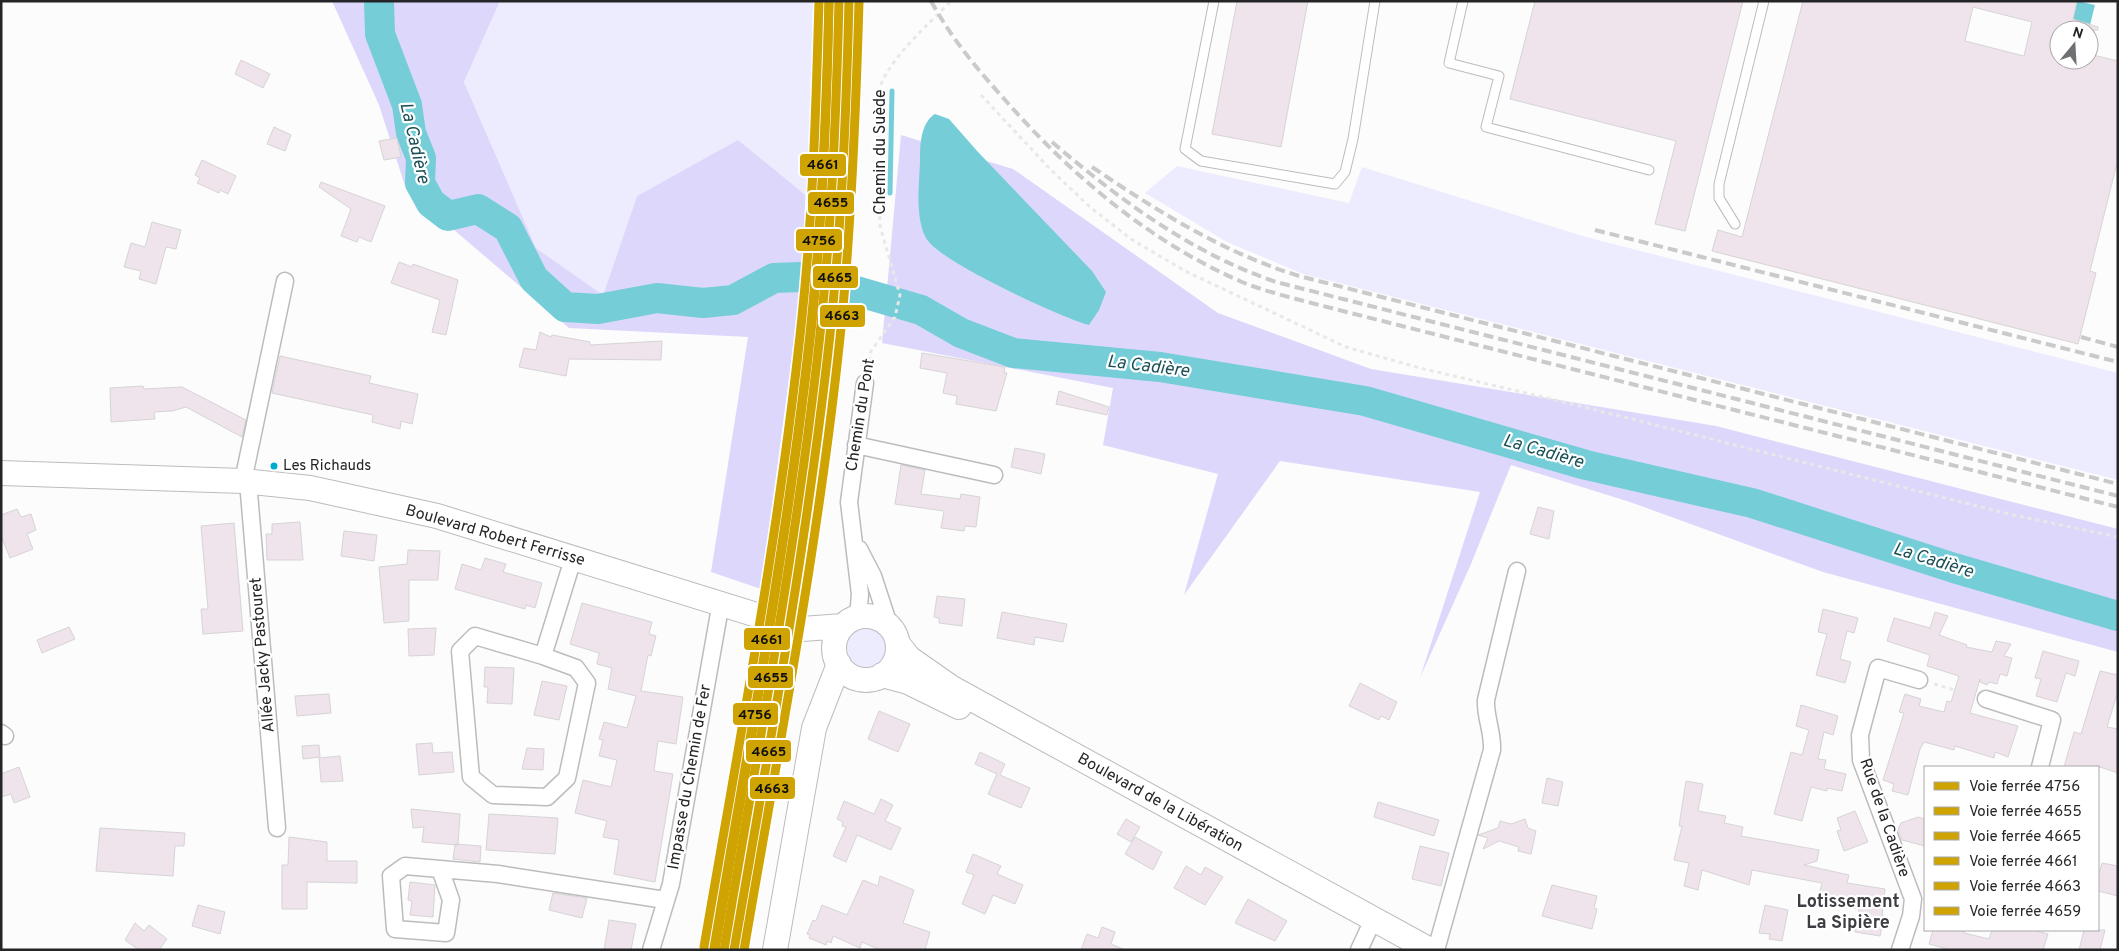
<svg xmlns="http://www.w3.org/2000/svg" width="2119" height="951" viewBox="0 0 2119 951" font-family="Overpass,sans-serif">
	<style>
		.green { fill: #edecfe }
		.forest { fill: #ddd8fb }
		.water { fill: #74cdd7 }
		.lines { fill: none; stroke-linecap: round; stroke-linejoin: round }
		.stream { stroke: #74cdd7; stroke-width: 5 }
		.river { stroke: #74cdd7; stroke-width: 30 }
		.building { fill: #efe3ec; stroke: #d6d4d5; fill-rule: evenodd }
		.lane-casing { stroke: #bcbcbe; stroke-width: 11 }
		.street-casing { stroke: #bcbcbe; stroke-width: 19 }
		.secondary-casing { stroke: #bcbcbe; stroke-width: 26 }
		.path { stroke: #e8e8e8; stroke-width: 3; stroke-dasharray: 4 4; stroke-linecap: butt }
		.lane { stroke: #fff; stroke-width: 9 }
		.street { stroke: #fff; stroke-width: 16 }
		.secondary { stroke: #fff; stroke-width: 24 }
		.rail { stroke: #cacacb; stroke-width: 4; stroke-dasharray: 10 5; stroke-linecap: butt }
		.rail-1-casing { stroke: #fff; stroke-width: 12 }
		.rail-2-casing { stroke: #fff; stroke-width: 12 }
		.rail-3-casing { stroke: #fff; stroke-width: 12 }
		.rail-4-casing { stroke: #fff; stroke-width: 12 }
		.rail-5-casing { stroke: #fff; stroke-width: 12 }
		.rail-6-casing { stroke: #fff; stroke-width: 12 }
		.rail-1 { stroke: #cfa402; stroke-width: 9 }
		.rail-2 { stroke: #cfa402; stroke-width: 9 }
		.rail-3 { stroke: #cfa402; stroke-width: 9 }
		.rail-4 { stroke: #cfa402; stroke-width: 9 }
		.rail-5 { stroke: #cfa402; stroke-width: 9 }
		.rail-6 { stroke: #cfa402; stroke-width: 9 }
		.bus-dot { fill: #00a9ce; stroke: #fff; stroke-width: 2 }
		.labels { text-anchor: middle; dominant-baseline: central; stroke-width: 4.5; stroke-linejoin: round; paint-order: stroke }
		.bus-label { font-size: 15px; fill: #252528; stroke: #fff; text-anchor: start }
		.street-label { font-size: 16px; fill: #252528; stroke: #fff }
		.water-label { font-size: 18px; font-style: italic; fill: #1a4f55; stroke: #fff }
		.neighbourhood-label { font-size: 18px; font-weight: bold; fill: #3d3d43; stroke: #fff }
		.line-badge { stroke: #fff; stroke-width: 2 }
		.pale-badge-label { font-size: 14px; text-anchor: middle; font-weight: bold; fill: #111 }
	</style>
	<rect width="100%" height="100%" fill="#fcfcfd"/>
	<path class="green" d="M500,1H822L814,202L738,141L637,196L603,295L536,248L464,82Z
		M1177,166L1349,203L1362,167L1586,237L2118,373V480L1303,274L1227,242L1145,193Z
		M846 649a21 21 0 1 1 42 0a21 21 0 1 1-42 0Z"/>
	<path class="forest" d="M332,1H500L464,82L536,248L603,295L637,196L738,140L814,202L799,363H791L761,589L711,572L748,337L569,328L406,189L379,105Z
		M901,135L1013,169L1218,313L1371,369L1716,426L2118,529V652L1823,572L1630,502L1511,465L1471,564L1420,678L1480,492L1280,461L1184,595L1218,474L1103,445L1113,388L882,343Z"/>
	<path class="water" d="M2077,1L2095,5L2090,25L2073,19Z
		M935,114L949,119L978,152L1092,271L1106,292L1099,310L1089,325C1060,317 938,261 926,238C915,217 919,185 920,162C920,147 920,123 935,114Z"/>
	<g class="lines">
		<path class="stream" d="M890,193L892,91"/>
		<path class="river" d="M379,1L380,34L407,105L411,133L421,158L420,183L431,203L448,216L478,209L508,228L534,279L565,307L598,309L657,298L703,303L733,300L774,278L800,277L839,286L921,310L961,333L1013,353L1160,367L1365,401L1586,465L1752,503L1954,568L2118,616"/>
	</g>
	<path class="building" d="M1237,1H1308L1281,147L1212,134Z
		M1535,1H1743L1685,231L1655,224L1676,141L1510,99Z
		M1803,1H2077L2073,19L2098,27V30H2059V60H2089V54L2118,61V159L2090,271L2096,273L2078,344L1712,251L1718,230L1742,237ZM1973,7L2032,22L2024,56L1965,41Z
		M241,60L270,74L263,88L235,74Z
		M274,127L291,135L285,151L267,144Z
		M397,138L401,157L384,160L379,141Z
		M202,160L236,176L228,194L220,190L219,193L197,183L200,178L195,175Z
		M321,182L385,206L371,242L359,237L357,242L341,236L351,209L319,187Z
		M152,222L181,230L176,249L166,247L156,284L139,279L141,271L124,267L131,243L145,247Z
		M399,262L412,267L413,264L458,280L446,335L432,332L440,300L391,283Z
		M540,332L551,337L552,335L590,342V345L662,341L661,360L569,359L566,376L519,367L524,348L536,350Z
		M922,353L1005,367L1004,373H1007L996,411L956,404L957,396L943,393L947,373L920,368Z
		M280,356L371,376L369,383L418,394L412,424L401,421L400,429L372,422L373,415L272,393Z
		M143,386L144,389L182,387L246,420L242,437L186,407L172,411L154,412L155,419L111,422L110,388Z
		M1059,391L1109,407L1107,415L1056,404Z
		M1015,448L1045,454L1041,474L1011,467Z
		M901,465L925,470L921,494L960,499L961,494L980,497L976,527L965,526L964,531L941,528L944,511L895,504Z
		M1538,507L1554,511L1549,539L1530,534Z
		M17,509L21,517L31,514L36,530L27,534L33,549L10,558L1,536V515Z
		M300,522L303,560H267L266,534H272V524Z
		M234,523L243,631L203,634L201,609H208L201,526Z
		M344,531L377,535L374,561L341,556Z
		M408,550L440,551L438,580H409V621L384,623L379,567L407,564Z
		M485,558L506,564L503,572L542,583L535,608L526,605L525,609L455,589L462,564L481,570Z
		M937,596L965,599L962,626L939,623V618L934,617Z
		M582,603L652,622L649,634L656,636L651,656L648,655L641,691L683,697L676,744L658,741L654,771L673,774L655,882L614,874L619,840L603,837L607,821L575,813L583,780L611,787L617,760L599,756L603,740L599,739L604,722L627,728L636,696L608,689L612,668L597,664L599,653L570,644Z
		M1823,609L1858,618L1854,633L1847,631L1840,659L1851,662L1845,683L1816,675L1827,634L1818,632Z
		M1002,612L1067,624L1063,642L1035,637L1034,645L997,638Z
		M1935,612L1948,616L1939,635L1967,645L1966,647L1992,652L1996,641L2011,644L2004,656L2012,658L2007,676L2000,674L1997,684L1989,682L1987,685L1980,682V679L1970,713L2018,726L2008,757L1995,752L1994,758L1955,746L1954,750L1924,742L1920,749L1908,795L1892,791L1894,784L1883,780L1904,713L1899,712L1905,694L1921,699L1919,706L1944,712L1947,701L1951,702L1959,676L1927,666L1930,655L1887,641L1894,618L1930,628Z
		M69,627L75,639L42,653L37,640Z
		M436,628L434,655L409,656L408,629Z
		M2043,651L2079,661L2075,676L2066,673L2057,702L2036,696L2041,679L2035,678Z
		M485,667L514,668L512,704L487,703L488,687H484Z
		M2100,671L2118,675V691L2107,727L2118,729V773L2100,767H2064L2074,732L2081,734Z
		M542,681L567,686L559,720L534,715Z
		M1360,683L1397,702L1389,720L1381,716L1379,720L1349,706Z
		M329,694L331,713L297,716L295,696Z
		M1801,705L1838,716L1833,735L1824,732L1818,759L1826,760L1824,769L1846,774L1842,791L1827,788V791L1811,787L1802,821L1774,814L1791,752L1802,755L1809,730L1796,726Z
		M879,711L910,724L898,752L868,739Z
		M432,743L433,753L452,752L454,772L419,775L416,744Z
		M319,745L320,757L303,759L302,746Z
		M527,748L544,749L543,770L522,769Z
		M980,752L1005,764L1000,775L1030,788L1021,808L988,794L997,774L975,764Z
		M340,756L343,781L321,782L319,758Z
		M19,767L30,797L14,803L11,794L1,797V774Z
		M1547,778L1563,782L1558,806L1542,803Z
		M1686,781L1703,784L1698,811L1726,816L1724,823L1743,827L1741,836L1819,850L1817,861L1804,865L1849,875L1847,883L1885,889L1882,916H1884L1880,936L1855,932L1859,909L1818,900L1822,883L1752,870L1749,885L1702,870L1698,890L1684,886L1689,863L1674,860L1682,826H1679Z
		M881,799L893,805L885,821L901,828L891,850L857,835L846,862L833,856L846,827L842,826L843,822L837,819L844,801L874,814Z
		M1378,802L1439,820L1434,836L1374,817Z
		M411,809L460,814L458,845L422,842L424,827L413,828Z
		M1855,811L1868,842L1844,851L1837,831L1841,830L1837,818Z
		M489,814L558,818L555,854L486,850Z
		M1918,817L1925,819V846L1902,840L1898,829L1901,823Z
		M1126,819L1140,827L1131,842L1117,834Z
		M1525,819L1528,828L1536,831L1531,854L1518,851L1519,847L1499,841L1483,849L1488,838L1478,835L1498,828L1500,821L1511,824Z
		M100,828L185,833L184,846H175L173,876L96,871Z
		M289,837L327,842V861H357V883L307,882V909H282V865H288Z
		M1135,837L1162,852L1153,870L1125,854Z
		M455,844L481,846L480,862L453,859Z
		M1420,846L1449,853L1441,886L1412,879Z
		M973,854L1001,866L997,874L1023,885L1015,904L993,895L985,914L962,904L974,875L966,872Z
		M2102,863L2118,866V896L2098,891V871H2100Z
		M1186,866L1201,875L1205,867L1223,877L1205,905L1174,888Z
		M880,876L914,890L903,923L930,932L925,950H880L862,942L860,948L833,936L831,943L827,941L826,945L809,938L810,935L807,934L813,920L816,921L822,905L847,915L863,880L878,886Z
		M410,882L435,885L433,917L410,915L412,901L408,900Z
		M1552,885L1597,896L1594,908L1597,909L1592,929L1542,916Z
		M553,893L587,898L582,918L549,910Z
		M1248,899L1287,921L1275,941L1235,923Z
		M198,905L225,912L220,934L192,926Z
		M1765,905L1788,910L1782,941L1769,939L1770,934L1759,933Z
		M609,920L636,924L631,950H604Z
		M135,923L144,931L149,925L167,939L159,950H139L125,940Z
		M1102,927L1115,932L1111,944L1125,950H1081L1087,934L1098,938Z
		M1933,930H1965L1964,933L1989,939L1992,930H2033L2048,934L2043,950H1951L1929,944Z
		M2084,930H2105L2100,950H2079Z"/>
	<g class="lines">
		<g class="lane-casing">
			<path id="lane" d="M1214,1L1185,149L1201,161L1335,184L1345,172L1353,139L1375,1
				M1463,1L1449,63L1499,76L1486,127L1649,170
				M1735,224L1719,198V184L1764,1"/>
		</g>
		<g class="street-casing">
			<path id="street" d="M856,445L994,475
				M243,481L285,281
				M248,481L277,828
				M859,549L873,576L889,625
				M858,617L860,594L849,502L865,383
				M543,656L475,636L460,651L471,777L493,795L547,797L567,778L587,683L576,668L543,656L573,559
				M1986,699L2052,720L2040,767
				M1,733L5,736
				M440,869L451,900L446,933L395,929L391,876L405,866L498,874L665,900
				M651,950L671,884L721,602
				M1359,950L1373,920
				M1436,950L1492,750C1493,732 1485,717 1486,700L1517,571
				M1900,950L1911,916L1913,899L1861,760L1860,735L1878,668L1919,680"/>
		</g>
		<g class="secondary-casing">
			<path id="secondary" d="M1,473L243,481L310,488L437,516L802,629L843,626
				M834 648a32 32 0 1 1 64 0a32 32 0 1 1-64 0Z
				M898,644L909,658L952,688L1430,950
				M882,675L908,682L959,707
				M775,950L814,728L839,664"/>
		</g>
		<path class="path" d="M981,95L1050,169L1090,207L1131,239L1185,271L1346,347L1420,368L1568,403L2009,514L2118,537
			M868,369L871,351L895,317L900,295L880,226L878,94C884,63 928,25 951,1
			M1934,684L1971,695"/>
		<use href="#lane" class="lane"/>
		<use href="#street" class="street"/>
		<use href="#secondary" class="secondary"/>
		<path class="rail" d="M931,1C951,38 978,70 1006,101C1072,176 1150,242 1242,282C1267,292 1293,298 1319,305L2118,507
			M1052,142C1120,200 1191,253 1276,282L2118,496
			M1092,167C1159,212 1222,252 1299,276L2118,484
			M1595,230L2118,362
			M2081,337L2118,347"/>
		<g class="rail-1-casing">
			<path id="rail-1" d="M715,950C751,738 790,527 813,313C823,210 827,105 829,1"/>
		</g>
		<g class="rail-2-casing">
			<path id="rail-2" d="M724,950C757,754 794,558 817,361C831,242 836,121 839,1"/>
		</g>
		<g class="rail-3-casing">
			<path id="rail-3" d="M734,950C768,754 804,558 827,361C841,242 846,121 849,1"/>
		</g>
		<g class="rail-4-casing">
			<path id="rail-4" d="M714,948C747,753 784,558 807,360C821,241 826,121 829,1"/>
		</g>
		<g class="rail-5-casing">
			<path id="rail-5" d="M744,950C780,740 821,530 842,318C852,213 856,107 859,2"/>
		</g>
		<g class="rail-6-casing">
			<path id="rail-6" d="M704,947C740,737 780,528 802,317C813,212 816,107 819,1"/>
		</g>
		<use href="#rail-1" class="rail-1"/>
		<use href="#rail-2" class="rail-2"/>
		<use href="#rail-3" class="rail-3"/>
		<use href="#rail-4" class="rail-4"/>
		<use href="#rail-5" class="rail-5"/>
		<use href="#rail-6" class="rail-6"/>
	</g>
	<circle class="bus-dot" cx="274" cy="466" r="4.5"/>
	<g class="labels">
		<g class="bus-label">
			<text x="283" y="466">Les Richauds</text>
		</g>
		<g class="street-label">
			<text transform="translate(881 152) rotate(-90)">Chemin du Suède</text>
			<text transform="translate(861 415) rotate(-81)">Chemin du Pont</text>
			<text transform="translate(495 536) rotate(16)">Boulevard Robert Ferrisse</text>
			<text transform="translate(263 655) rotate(-95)">Allée Jacky Pastouret</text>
			<text transform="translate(690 777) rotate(-80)">Impasse du Chemin de Fer</text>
			<text transform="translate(1160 803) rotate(29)">Boulevard de la Libération</text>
			<text transform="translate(1884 818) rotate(71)">Rue de la Cadière</text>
		</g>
		<g class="water-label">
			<text transform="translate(414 143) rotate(77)">La Cadière</text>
			<text transform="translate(1148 367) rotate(7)">La Cadière</text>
			<text transform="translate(1543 452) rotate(16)">La Cadière</text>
			<text transform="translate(1933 561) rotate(17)">La Cadière</text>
		</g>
		<g class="neighbourhood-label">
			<text x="1848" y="902">Lotissement<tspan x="1848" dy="21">La Sipière</tspan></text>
		</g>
	</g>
	<g class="line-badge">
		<rect x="799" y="153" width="48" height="24" rx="5" fill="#cfa402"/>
		<rect x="807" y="191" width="48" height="24" rx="5" fill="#cfa402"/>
		<rect x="795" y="228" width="48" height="24" rx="5" fill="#cfa402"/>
		<rect x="812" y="265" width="47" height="24" rx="5" fill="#cfa402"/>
		<rect x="819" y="304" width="47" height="24" rx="5" fill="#cfa402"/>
		<rect x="743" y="627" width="48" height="24" rx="5" fill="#cfa402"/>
		<rect x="747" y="665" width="47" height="24" rx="5" fill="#cfa402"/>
		<rect x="732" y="702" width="47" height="24" rx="5" fill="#cfa402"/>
		<rect x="745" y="739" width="47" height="24" rx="5" fill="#cfa402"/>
		<rect x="749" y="776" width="47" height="24" rx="5" fill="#cfa402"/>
	</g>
	<g class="pale-badge-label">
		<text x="823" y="169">4661</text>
		<text x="831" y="207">4655</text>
		<text x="819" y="245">4756</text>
		<text x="835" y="282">4665</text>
		<text x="842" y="320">4663</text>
		<text x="767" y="644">4661</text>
		<text x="771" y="682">4655</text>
		<text x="755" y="719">4756</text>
		<text x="769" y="756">4665</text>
		<text x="772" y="793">4663</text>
	</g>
	<rect width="2119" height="951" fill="none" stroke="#252528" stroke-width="5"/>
	<rect x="1924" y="766" width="175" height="165" fill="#ffffff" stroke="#a8a8a9"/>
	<rect x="1934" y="782" width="25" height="8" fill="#cfa402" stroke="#a8a8a9"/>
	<text x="1969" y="791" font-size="15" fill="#252528">Voie ferrée 4756</text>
	<rect x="1934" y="807" width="25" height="8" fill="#cfa402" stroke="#a8a8a9"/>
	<text x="1969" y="816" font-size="15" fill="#252528">Voie ferrée 4655</text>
	<rect x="1934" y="832" width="25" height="8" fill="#cfa402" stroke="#a8a8a9"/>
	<text x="1969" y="841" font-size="15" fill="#252528">Voie ferrée 4665</text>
	<rect x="1934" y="857" width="25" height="8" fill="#cfa402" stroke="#a8a8a9"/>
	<text x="1969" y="866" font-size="15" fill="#252528">Voie ferrée 4661</text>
	<rect x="1934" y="882" width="25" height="8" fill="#cfa402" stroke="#a8a8a9"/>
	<text x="1969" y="891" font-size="15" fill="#252528">Voie ferrée 4663</text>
	<rect x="1934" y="907" width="25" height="8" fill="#cfa402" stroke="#a8a8a9"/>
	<text x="1969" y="916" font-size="15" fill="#252528">Voie ferrée 4659</text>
	<g transform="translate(2074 45) rotate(18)"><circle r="24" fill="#ffffff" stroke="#a8a8a9"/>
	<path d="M0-4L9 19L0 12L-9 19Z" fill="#707073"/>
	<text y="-8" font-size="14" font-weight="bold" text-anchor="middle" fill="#252528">N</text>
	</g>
</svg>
